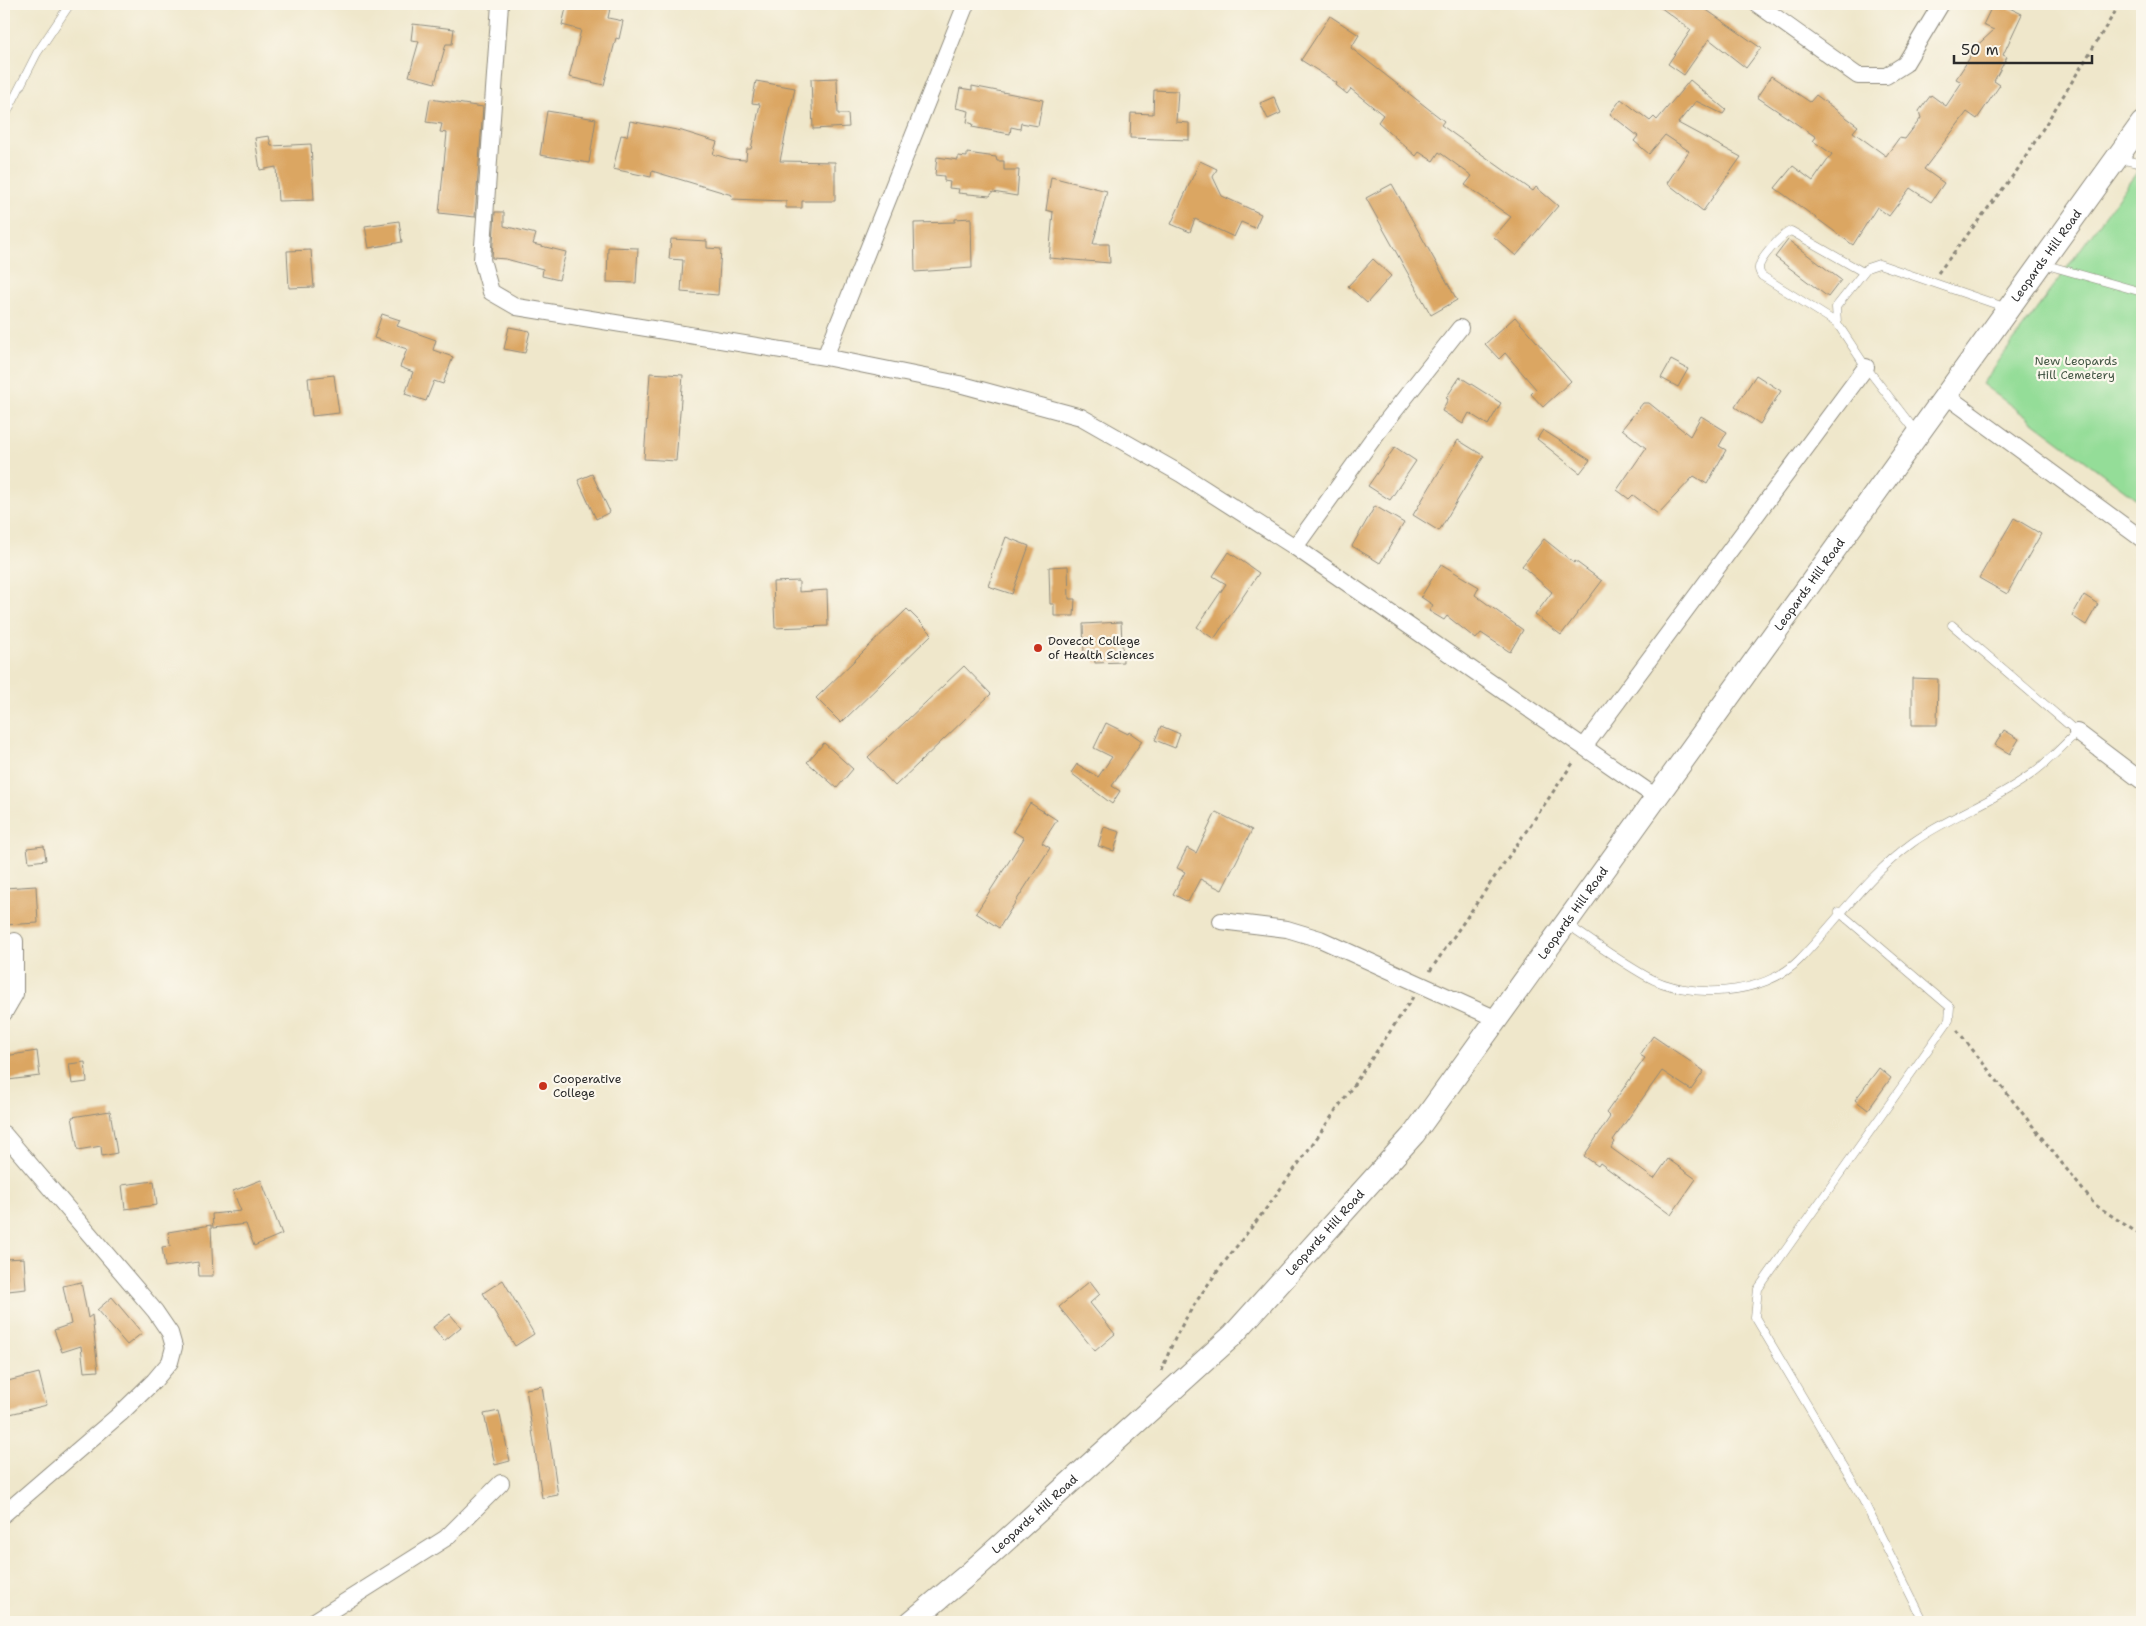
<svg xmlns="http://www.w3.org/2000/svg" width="2146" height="1626" viewBox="0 0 2146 1626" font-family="'Shantell Sans',sans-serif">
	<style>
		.green { fill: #94dd98; stroke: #608462 }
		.building { fill: #dba662 }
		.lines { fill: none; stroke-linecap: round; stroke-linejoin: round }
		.service-casing { stroke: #8d897b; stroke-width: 9 }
		.minor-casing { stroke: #8d897b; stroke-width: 18 }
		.secondary-casing { stroke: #8d897b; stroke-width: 24 }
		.path { stroke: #8d897b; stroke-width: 3; stroke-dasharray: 4 4; stroke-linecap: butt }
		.service { stroke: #fff; stroke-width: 8 }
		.minor { stroke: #fff; stroke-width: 16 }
		.secondary { stroke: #fff; stroke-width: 22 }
		.poi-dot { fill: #c8321e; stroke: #fbf7ec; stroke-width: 2 }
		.labels { text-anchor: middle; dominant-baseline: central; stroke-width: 4.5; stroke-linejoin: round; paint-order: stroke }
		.street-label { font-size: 12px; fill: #2b2b2b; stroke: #fbf7ec }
		.park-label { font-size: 12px; fill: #455846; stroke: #fbf7ec }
		.poi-label { font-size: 12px; fill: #2b2b2b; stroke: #fbf7ec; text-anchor: start }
	</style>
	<rect width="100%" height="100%" fill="#fbf7ec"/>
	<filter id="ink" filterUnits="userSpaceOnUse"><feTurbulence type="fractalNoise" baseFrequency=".02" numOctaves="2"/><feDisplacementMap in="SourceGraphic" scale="10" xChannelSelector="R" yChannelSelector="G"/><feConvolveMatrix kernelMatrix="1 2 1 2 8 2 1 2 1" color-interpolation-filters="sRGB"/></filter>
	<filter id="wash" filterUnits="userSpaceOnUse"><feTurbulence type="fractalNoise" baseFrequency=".0096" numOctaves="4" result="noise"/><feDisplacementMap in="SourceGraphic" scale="20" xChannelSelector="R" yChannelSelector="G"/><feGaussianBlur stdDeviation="1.12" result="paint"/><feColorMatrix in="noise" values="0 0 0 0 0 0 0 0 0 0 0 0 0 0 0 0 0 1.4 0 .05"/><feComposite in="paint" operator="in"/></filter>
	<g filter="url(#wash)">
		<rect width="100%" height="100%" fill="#efe7cb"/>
		<path class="green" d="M2142,165V503L1982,384Z"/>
		<g id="blocks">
			<path class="building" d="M567,4H611L608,18L623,21L619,39L616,38L604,85L569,77L581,30L562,25Z
				M1656,4H1698L1761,48L1746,68L1709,39L1684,75L1668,64L1691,30Z
				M1993,4H2001L2022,14L2003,55L2007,57L1994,81L2000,85L1977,119L1967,112L1924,169L1944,183L1931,202L1910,188L1889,216L1877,207L1853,245L1775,188L1793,166L1813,181L1832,154L1813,141L1816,137L1757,97L1771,76L1810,102L1816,95L1858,126L1853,132L1886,156L1899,138L1905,139L1921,118L1919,111L1931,95L1946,106L1962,82L1956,79L1969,59L1972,50L1994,30L1983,25Z
				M1330,16L1359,35L1351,48L1444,121L1441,125L1533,191L1536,187L1558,206L1516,256L1494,237L1511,217L1465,185L1472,176L1439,152L1433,161L1419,152L1416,156L1378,122L1383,115L1351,89L1347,94L1336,85L1337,83L1301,60Z
				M413,24L454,29L452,44H446L435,83L409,76L419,41L411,40Z
				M837,78L838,114H848L849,127L813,129L811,79Z
				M1690,80L1726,110L1723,114L1696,101L1678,123L1741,157L1703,211L1667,183L1689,151L1665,135L1649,154L1634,141L1638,136L1610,114L1621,99L1650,121L1654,117L1657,120Z
				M756,81L795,88L780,161L835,162V201H802V208H786V201L731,199L732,195L652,171L651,177L613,169L621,135L627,136L630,121L682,131L717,142L713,154L730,159L746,160L747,149H751L760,104L752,103Z
				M972,86L1043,100L1038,126L1021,123L1020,129L1011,127L1010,134L972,127L973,124L967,122L969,111L956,108L960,88L972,90Z
				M1154,90L1178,91L1176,122L1189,123V140L1130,138L1131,113L1153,114Z
				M1274,97L1281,113L1268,119L1260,103Z
				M430,99L483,107L475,217L439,213L447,133L440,132L442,124L426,122Z
				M547,111L596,119L589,163L540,155Z
				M269,136L271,146L311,144L314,200L278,201L276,167L260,170L255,138Z
				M967,153L996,157L997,161H1004V170H1019L1017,196L993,192L990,196L958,193L959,189L949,188L950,182L944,181V176L935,175L937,157L958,160V156L967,157Z
				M1200,161L1217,169L1213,177L1222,196L1261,214L1255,228L1241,222L1234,237L1195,219L1190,232L1171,224Z
				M1051,177L1107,191L1093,244H1109L1110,263L1049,258L1053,212L1046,210Z
				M1392,184L1457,300L1431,315L1366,198Z
				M495,212H504V226L536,234L533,244L566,252L559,280L542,276L543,269L506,259L492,258Z
				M971,218L972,268L915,272L914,223L955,222V219Z
				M399,221L402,242L369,248L365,226Z
				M671,239L707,241V248L721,249L718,295L681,292L683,260L669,259Z
				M1788,240L1841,280L1828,297L1775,257Z
				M608,247L638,248L636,283L607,282Z
				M311,250L314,287L289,288L287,251Z
				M1373,259L1391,276L1367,303L1348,286Z
				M382,314L400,320L397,326L436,340L433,350L453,357L443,384L434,381L426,401L405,394L413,372L400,367L407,349L374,338Z
				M1515,317L1571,381L1543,407L1531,394L1536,389L1505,353L1499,359L1485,344Z
				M509,327L530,331L525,353L504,349Z
				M1671,360L1688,369L1678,387L1661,378Z
				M650,373L683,375L676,461L644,459Z
				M334,375L339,413L312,416L308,378Z
				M1756,375L1781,391L1760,424L1735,407Z
				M1460,377L1501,403L1488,425L1469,413L1463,424L1442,411L1448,399L1446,398Z
				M1643,403H1649L1690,436L1701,416L1727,432L1719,446L1726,450L1707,484L1694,476L1658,514L1633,495L1629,499L1617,490L1646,448L1622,429Z
				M1543,430L1590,460L1580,473L1537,439Z
				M1458,440L1484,456L1439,531L1413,515Z
				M1395,447L1416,461L1390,500L1368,486Z
				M592,474L610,512L596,519L578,480Z
				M1375,506L1404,523L1380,563L1352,546Z
				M2014,518L2041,534L2007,594L1979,578Z
				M1006,537L1029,546L1012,594L988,586Z
				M1544,539L1574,563L1575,561L1602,581L1561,635L1535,615L1552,592L1522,566Z
				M1229,552L1259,573L1214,639L1197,627L1226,584L1213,576Z
				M1441,564L1479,587L1475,595L1523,630L1510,652L1481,633L1476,639L1447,616L1444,620L1429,611L1433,605L1421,597Z
				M1068,566L1069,599H1075L1074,616H1054V604H1050L1049,567Z
				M799,581V592L827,590L828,626L775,628L773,582Z
				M2084,595L2098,604L2086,625L2072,616Z
				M907,609L932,634L841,723L816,698Z
				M1121,622L1123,662L1095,663L1094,654L1084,655L1083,624Z
				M964,666L991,694L895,786L868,757Z
				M1912,678L1938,679L1937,725H1912Z
				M1106,723L1128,734L1129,732L1142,741L1112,786L1120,791L1112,804L1071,773L1077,764L1098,777L1112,757L1094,748Z
				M1161,726L1180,734L1175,748L1155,740Z
				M2004,730L2019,739L2010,754L1995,745Z
				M824,743L853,769L837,788L807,762Z
				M1030,803L1057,820L1042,843L1050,848L999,928L976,913L1024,838L1013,831Z
				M1216,812L1252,830L1222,890L1200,879L1188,902L1173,894L1185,872L1177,868L1187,848L1196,853Z
				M1104,827L1120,832L1114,851L1098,846Z
				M44,846L46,860L29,862L27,848Z
				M36,886L38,923L4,925V888Z
				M1653,1036L1704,1071L1691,1090L1662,1071L1613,1140L1615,1142L1611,1148L1654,1179L1668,1159L1696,1179L1671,1215L1600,1163L1598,1166L1584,1156L1610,1117L1606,1113L1645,1058L1640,1055Z
				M37,1051L40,1076L8,1080L5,1056Z
				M85,1062L87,1082L72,1084L69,1064Z
				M1879,1068L1891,1078L1868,1110L1855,1100Z
				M110,1111L117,1153L102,1156L101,1146L78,1150L72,1117Z
				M261,1180L282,1234L254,1246L246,1224L213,1228L212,1214L241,1211L233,1191Z
				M154,1181L157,1205L125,1209L122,1185Z
				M211,1225L213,1276H199L198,1262L165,1267L162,1247L170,1246L168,1232Z
				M24,1258L26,1289L8,1291L6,1259Z
				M503,1280L534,1334L515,1346L483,1293Z
				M1090,1281L1100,1294L1090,1303L1115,1334L1095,1351L1059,1307Z
				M81,1282L88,1318L92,1315L98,1371L84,1372L81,1346L62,1352L54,1330L71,1324L63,1286Z
				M112,1297L142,1333L127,1345L97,1310Z
				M450,1314L461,1327L444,1341L433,1327Z
				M39,1373L47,1405L10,1414L4,1382Z
				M542,1386L558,1495L542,1498L526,1389Z
				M499,1411L510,1461L495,1465L484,1414Z"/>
		</g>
	</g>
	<g filter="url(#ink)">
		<use href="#blocks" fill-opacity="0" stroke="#8d897b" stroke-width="1"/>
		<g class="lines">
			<g class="service-casing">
				<path id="service" d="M4,118L37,53L70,4
					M2120,159L2142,164
					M2043,264L2142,292
					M1837,323L1762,276C1759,272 1758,268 1760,264C1763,256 1783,233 1791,231L1863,272
					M1917,433L1866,367L1837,323L1836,307L1867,268L1879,264L2007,308
					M1839,912L1950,1007L1949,1020L1758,1289L1755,1317L1859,1492L1924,1622
					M1567,924C1593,942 1619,961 1646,976C1688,1000 1764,996 1799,960C1837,921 1867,876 1912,843C1948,817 1993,802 2030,775C2047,763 2062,747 2077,732L1952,625"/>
			</g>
			<g class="minor-casing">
				<path id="minor" d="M500,4L482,260L491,292L517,307L825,357L959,384L1081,417L1181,474L1295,547L1656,797
					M1757,4L1858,76H1886L1905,64L1941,4
					M825,357L966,4
					M1947,396L2142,539
					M1295,547L1377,433L1460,328
					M2077,732L2142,781
					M1584,747L1866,367
					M1221,921L1287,929L1320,939L1499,1020
					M4,1013L15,994V941
					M4,1134L155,1311L170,1333L174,1347L170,1362L154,1381L120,1414L4,1514
					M313,1622L446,1538L501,1483"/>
			</g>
			<g class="secondary-casing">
				<g id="secondary">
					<path id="s1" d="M911,1622L971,1572L1232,1336L1414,1134L2142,123"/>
				</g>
			</g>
			<path class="path" d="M1938,273L2018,169L2120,4
				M1430,971L1575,760
				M1957,1030L2094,1204L2142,1236
				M1162,1371C1180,1312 1231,1255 1268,1206C1318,1137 1366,1068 1413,997"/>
			<use href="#service" class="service"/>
			<use href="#minor" class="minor"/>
			<use href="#secondary" class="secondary"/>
		</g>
	</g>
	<g class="poi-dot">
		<circle cx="1038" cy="648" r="5"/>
		<circle cx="543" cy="1086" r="5"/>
	</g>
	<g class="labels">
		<g class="street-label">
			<text stroke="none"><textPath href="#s1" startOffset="1784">Leopards Hill Road</textPath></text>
			<text stroke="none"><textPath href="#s1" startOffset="1379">Leopards Hill Road</textPath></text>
			<text stroke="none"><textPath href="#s1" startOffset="974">Leopards Hill Road</textPath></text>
			<text stroke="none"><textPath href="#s1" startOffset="569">Leopards Hill Road</textPath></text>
			<text stroke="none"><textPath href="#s1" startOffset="164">Leopards Hill Road</textPath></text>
		</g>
		<g class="park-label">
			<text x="2076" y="361">New Leopards<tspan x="2076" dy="14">Hill Cemetery</tspan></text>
		</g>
		<g class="poi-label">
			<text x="1048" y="641">Dovecot College<tspan x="1048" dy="14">of Health Sciences</tspan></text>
			<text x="553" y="1079">Cooperative<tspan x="553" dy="14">College</tspan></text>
		</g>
	</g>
	<rect width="2146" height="1626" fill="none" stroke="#fbf7ec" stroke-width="20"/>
	<path d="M1954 55v8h138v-8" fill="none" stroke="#2b2b2b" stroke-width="2.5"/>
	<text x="1961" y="55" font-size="15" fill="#2b2b2b" stroke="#fbf7ec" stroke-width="4" paint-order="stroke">50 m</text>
</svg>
